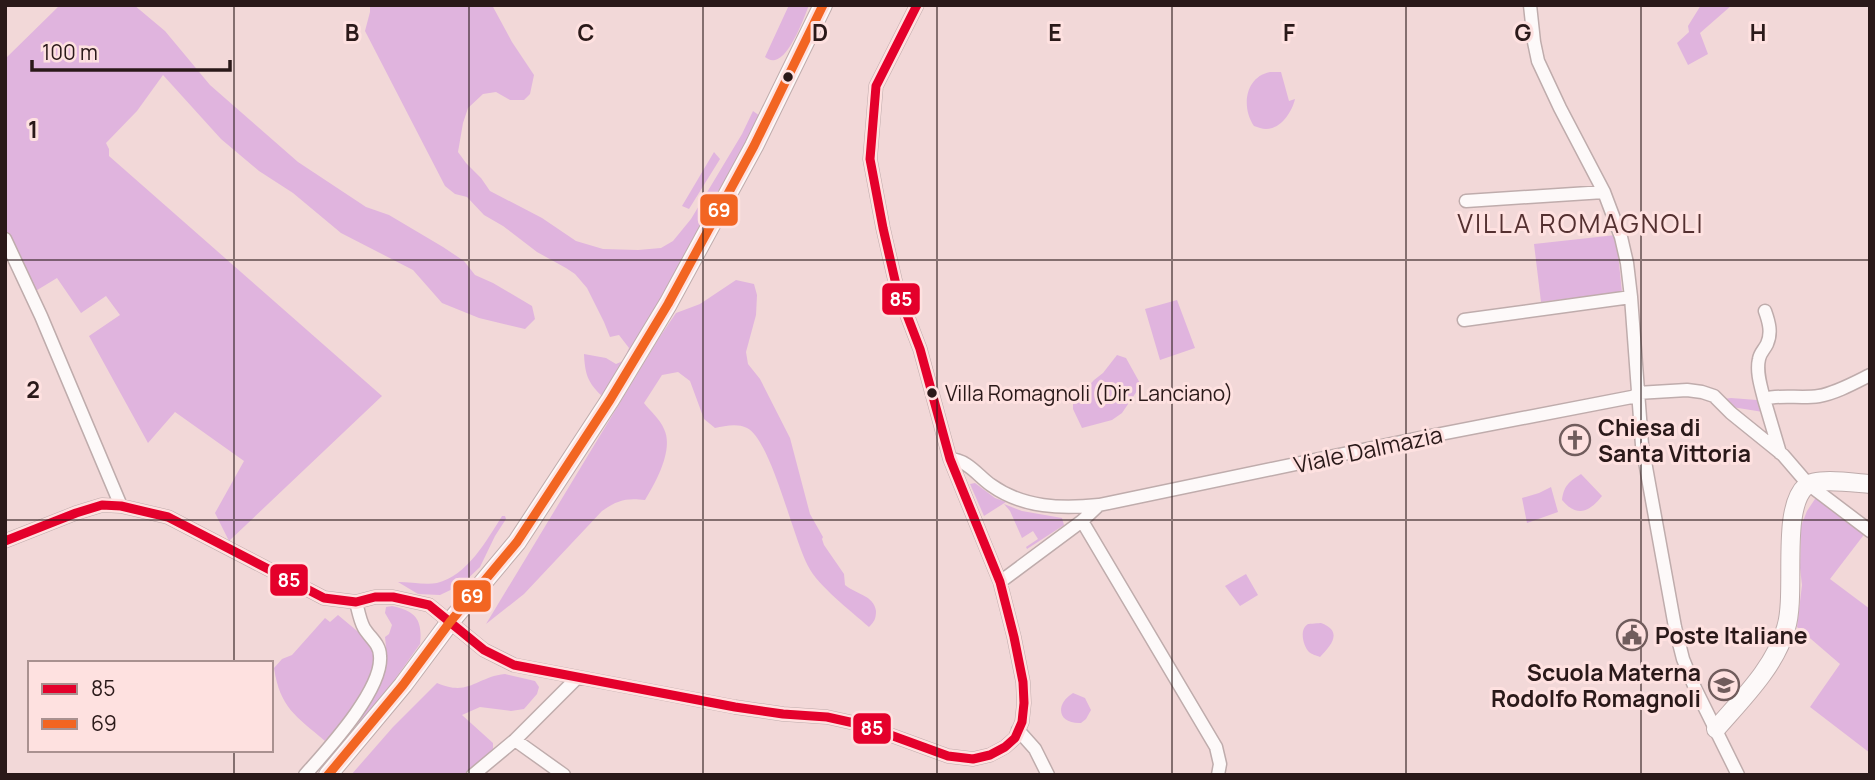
<svg xmlns="http://www.w3.org/2000/svg" width="1875" height="780" viewBox="0 0 1875 780" font-family="Manrope,sans-serif">
	<style>
		.green { fill: #e0b4de }
		.lines { fill: none; stroke-linecap: round; stroke-linejoin: round }
		.street-casing { stroke: #bfacac; stroke-width: 15 }
		.secondary-casing { stroke: #bfacac; stroke-width: 20 }
		.street { stroke: #fdf9f9; stroke-width: 12 }
		.secondary { stroke: #fdf9f9; stroke-width: 18 }
		.bus-1-casing { stroke: #fee1e0; stroke-width: 14 }
		.bus-2-casing { stroke: #fee1e0; stroke-width: 14 }
		.bus-1 { stroke: #e4002b; stroke-width: 9 }
		.bus-2 { stroke: #f26522; stroke-width: 9 }
		.grid { fill: none; stroke: #2a1919; stroke-width: 2; stroke-opacity: 0.55 }
		.bus-dot { fill: #2a1919; stroke: #fee1e0; stroke-width: 2.5 }
		.labels { text-anchor: middle; dominant-baseline: central; stroke-width: 6; stroke-linejoin: round; paint-order: stroke }
		.bus-label { font-size: 21px; fill: #2a1919; stroke: #fee1e0; text-anchor: start }
		.poi-label { font-size: 23px; font-weight: bold; fill: #2a1919; stroke: #fee1e0; text-anchor: start }
		.street-label { font-size: 23px; fill: #2a1919; stroke: #fee1e0 }
		.quarter-label { font-size: 26px; letter-spacing: 2px; fill: #543030; stroke: #fee1e0 }
		.grid-label { font-size: 23px; text-anchor: middle; font-weight: bold; fill: #2a1919; stroke: #fee1e0; stroke-width: 6; stroke-linejoin: round; paint-order: stroke }
		.line-badge { stroke: #fee1e0; stroke-width: 2.5 }
		.badge-label { font-size: 19px; text-anchor: middle; font-weight: bold; fill: #fff }
	</style>
	<rect width="100%" height="100%" fill="#f2d8d8"/>
	<path class="green" d="M60,5H134L165,31L210,85L298,162L366,207L389,215L443,247L464,261L475,275L493,283L532,306L535,319L525,329L479,318L442,303L413,270L341,233L293,193L259,171L221,139L163,75L137,111L106,143L109,149V156L382,396L229,541L215,513L244,461L175,412L148,443L89,336L120,315L106,296L81,313L57,278L34,292L5,231V59Z
		M370,5H492L512,42L534,75L530,94L524,100H510L496,92L483,94L468,108L463,123L458,152L466,163L481,178L490,191L542,218L576,241L603,249L638,250L661,248L673,241L691,219L742,134L753,111L760,116L648,322L602,396C587,382 585,373 584,354L606,358L616,364L623,361L629,348L619,335L610,337L604,322L587,288L575,274L566,268L537,252L503,226L484,215L467,197L455,194L445,186L365,31L370,12Z
		M789,5H809C804,18 790,57 775,60C771,61 768,59 765,57Z
		M1701,5H1732L1700,33L1708,54L1688,65L1677,43L1689,32L1688,26Z
		M1270,72H1281L1289,101L1295,99C1292,112 1281,129 1266,129C1262,129 1258,127 1254,126C1241,107 1245,77 1270,72Z
		M714,152L720,159L689,209L682,206Z
		M1616,235L1622,292L1541,302L1534,244Z
		M736,280L754,284L757,295L756,315L746,352L748,364L760,379L790,438L810,514L823,537L822,539L824,545L844,574L845,585C855,594 874,595 876,611C876,619 874,622 869,627C851,611 818,586 808,566C793,538 771,440 747,428C737,423 725,426 715,428L704,419L690,381L678,372L662,375L644,403C650,411 660,419 664,429C674,449 656,482 645,500C626,498 618,500 602,511L524,594L486,624L659,338L676,313L700,304Z
		M1177,300L1195,348L1160,360L1145,309Z
		M1117,355L1126,358L1141,385L1122,413L1112,420L1082,428L1073,409V403L1094,380L1103,373Z
		M1731,398L1757,400L1763,412L1732,407L1724,399Z
		M1581,474L1602,496C1589,513 1576,517 1562,500C1564,485 1569,482 1581,474Z
		M975,483L995,498L1006,502L984,516L970,484Z
		M1551,487L1558,512L1527,523L1522,498L1539,493Z
		M1817,496L1866,532L1830,579L1870,609V753L1810,707L1840,664L1797,627L1802,585L1800,568L1801,526L1807,511Z
		M1004,504L1022,511L1062,518L1064,525L1027,549L1026,547L1038,539L1033,531L1022,538L1010,511Z
		M502,516H505L506,519L495,536L480,567L461,585L440,595L418,594L398,582C410,582 426,585 437,583C467,576 487,540 502,516Z
		M1246,574L1258,595L1240,606L1225,586Z
		M392,606C415,611 423,619 420,644L359,730L355,718C376,687 390,677 385,637L389,634L392,625L385,613L386,607Z
		M338,615L374,645C374,653 375,660 374,667C368,695 343,720 325,741C296,716 280,708 274,668L282,659L292,655L325,618L330,622Z
		M1321,623C1343,631 1332,645 1320,657C1315,655 1313,655 1309,652C1303,646 1299,629 1308,624C1309,624 1320,623 1321,623Z
		M505,674L535,681L539,687L537,694L524,709L511,711L480,707L462,715L493,743V750L469,775H351L393,727L437,683C469,697 476,677 505,674Z
		M1073,693L1085,698L1091,710L1086,719L1081,723C1057,724 1055,704 1073,693Z"/>
	<g class="lines">
		<g class="street-casing">
			<path id="street" d="M1530,5L1534,42L1538,61L1560,108L1604,192L1621,237L1627,263L1631,297L1642,445L1675,627L1683,659L1695,688L1738,775
				M1466,201L1604,192
				M5,239L41,316L121,506
				M1464,320L1631,297
				M1637,393L1687,390L1702,392L1714,396L1731,413L1783,455L1808,484L1870,531
				M1764,399C1761,387 1756,372 1759,359C1760,353 1764,350 1767,344C1772,333 1769,322 1765,311
				M1780,453L1764,399C1782,394 1800,399 1819,396C1836,393 1854,383 1870,375
				M950,459C968,460 978,476 991,485C1023,508 1062,509 1099,505
				M1082,521L1216,747L1220,764L1218,775
				M5,541L76,513L102,505L121,506L168,517L324,598L356,602L375,597H393L429,605L484,650L514,665L735,707L783,714L827,717L863,725L948,756L973,759L990,755L1005,747L1015,738L1022,722L1024,703L1023,682L1014,637L1000,582L950,459L920,349L897,289L883,228L870,159L876,86L917,5
				M1000,582L1082,521L1099,505L1420,438L1637,396
				M1018,730L1035,749L1048,775
				M515,740L564,775
				M305,775C327,750 383,690 380,656C380,644 370,638 364,628C360,621 358,610 356,602
				M473,775L515,740L577,678"/>
		</g>
		<g class="secondary-casing">
			<path id="secondary" d="M1716,729C1742,699 1775,667 1786,628C1797,593 1780,509 1806,486C1817,477 1855,483 1870,484
				M328,775L403,685L450,622L517,542L610,400L668,304L754,146L823,5"/>
		</g>
		<use href="#street" class="street"/>
		<use href="#secondary" class="secondary"/>
		<g class="bus-1-casing">
			<path id="bus-1" d="M5,541L76,513L102,505L121,506L168,517L324,598L356,602L375,597H393L429,605L484,650L514,665L735,707L783,714L827,717L863,725L948,756L973,759L990,755L1005,747L1015,738L1022,722L1024,703L1023,682L1014,637L1000,582L950,459L920,349L897,289L883,228L870,159L876,86L917,5"/>
		</g>
		<g class="bus-2-casing">
			<path id="bus-2" d="M328,775L403,685L450,622L517,542L610,400L668,304L754,146L823,5"/>
		</g>
		<use href="#bus-1" class="bus-1"/>
		<use href="#bus-2" class="bus-2"/>
	</g>
	<path class="grid" d="M234,5V663M469,5V775M703,5V775M937,5V775M1172,5V775M1406,5V775M1641,5V775M5,260H1870M5,520H1870M234,750V775"/>
	<defs>
		<g id="church-ring" transform="scale(1.575)"><circle r="9.5" fill="#fee1e0" stroke="#705c5c" stroke-width="1.5"/><path d="M-1.2-6h2.4v3.5h3.3v2.4h-3.3V6h-2.4V-.1h-3.3v-2.4h3.3Z" fill="#705c5c"/></g>
		<g id="civic-ring" transform="scale(1.575)"><circle r="9.5" fill="#fee1e0" stroke="#705c5c" stroke-width="1.5"/><path d="M-.6-6.5H3V-4.5H.6V-3L4-1V1h2V6H-6V1h2V-1L-.6-3ZM-1.2 2.5V6h2.4V2.5Z" fill="#705c5c"/></g>
		<g id="school-ring" transform="scale(1.575)"><circle r="9.5" fill="#fee1e0" stroke="#705c5c" stroke-width="1.5"/><path d="M0-5L7-2L0 1L-7-2ZM-4 1L0 2.5L4 1V4Q0 6-4 4Z" fill="#705c5c"/></g>
	</defs>
	<g fill-rule="evenodd">
		<use href="#church-ring" x="1575" y="440"/>
		<use href="#civic-ring" x="1632" y="635"/>
		<use href="#school-ring" x="1724" y="685"/>
	</g>
	<g class="bus-dot">
		<circle cx="788" cy="77" r="6"/>
		<circle cx="932" cy="393" r="6"/>
	</g>
	<g class="labels">
		<g class="bus-label">
			<text x="945" y="393">Villa Romagnoli (Dir. Lanciano)</text>
		</g>
		<g class="poi-label">
			<text x="1598" y="427">Chiesa di<tspan x="1598" dy="26">Santa Vittoria</tspan></text>
			<text x="1655" y="635">Poste Italiane</text>
			<text x="1701" y="672" text-anchor="end">Scuola Materna<tspan x="1701" dy="26">Rodolfo Romagnoli</tspan></text>
		</g>
		<g class="street-label">
			<text transform="translate(1368 449) rotate(-12)">Viale Dalmazia</text>
		</g>
		<g class="quarter-label">
			<text x="1581" y="223">VILLA ROMAGNOLI</text>
		</g>
	</g>
	<g class="grid-label">
		<text x="352" y="41">B</text>
		<text x="586" y="41">C</text>
		<text x="820" y="41">D</text>
		<text x="1055" y="41">E</text>
		<text x="1289" y="41">F</text>
		<text x="1523" y="41">G</text>
		<text x="1758" y="41">H</text>
		<text x="33" y="138">1</text>
		<text x="33" y="398">2</text>
	</g>
	<g class="line-badge">
		<rect x="699" y="193" width="40" height="34" rx="7" fill="#f26522"/>
		<rect x="881" y="282" width="40" height="34" rx="7" fill="#e4002b"/>
		<rect x="269" y="563" width="40" height="34" rx="7" fill="#e4002b"/>
		<rect x="452" y="579" width="40" height="34" rx="7" fill="#f26522"/>
		<rect x="852" y="712" width="40" height="33" rx="7" fill="#e4002b"/>
	</g>
	<g class="badge-label">
		<text x="719" y="217">69</text>
		<text x="901" y="306">85</text>
		<text x="289" y="587">85</text>
		<text x="472" y="603">69</text>
		<text x="872" y="735">85</text>
	</g>
	<rect width="1875" height="780" fill="none" stroke="#2a1919" stroke-width="14"/>
	<rect x="28" y="661" width="245" height="91" fill="#fee1e0" stroke="#a99190" stroke-width="2"/>
	<rect x="42" y="684" width="35" height="10" fill="#e4002b" stroke="#a99190" stroke-width="2"/>
	<text x="91" y="696" font-size="21" fill="#2a1919">85</text>
	<rect x="42" y="719" width="35" height="10" fill="#f26522" stroke="#a99190" stroke-width="2"/>
	<text x="91" y="731" font-size="21" fill="#2a1919">69</text>
	<path d="M32 60v10h198v-10" fill="none" stroke="#2a1919" stroke-width="3.5"/>
	<text x="42" y="60" font-size="21" fill="#2a1919" stroke="#fee1e0" stroke-width="5" paint-order="stroke">100 m</text>
</svg>
